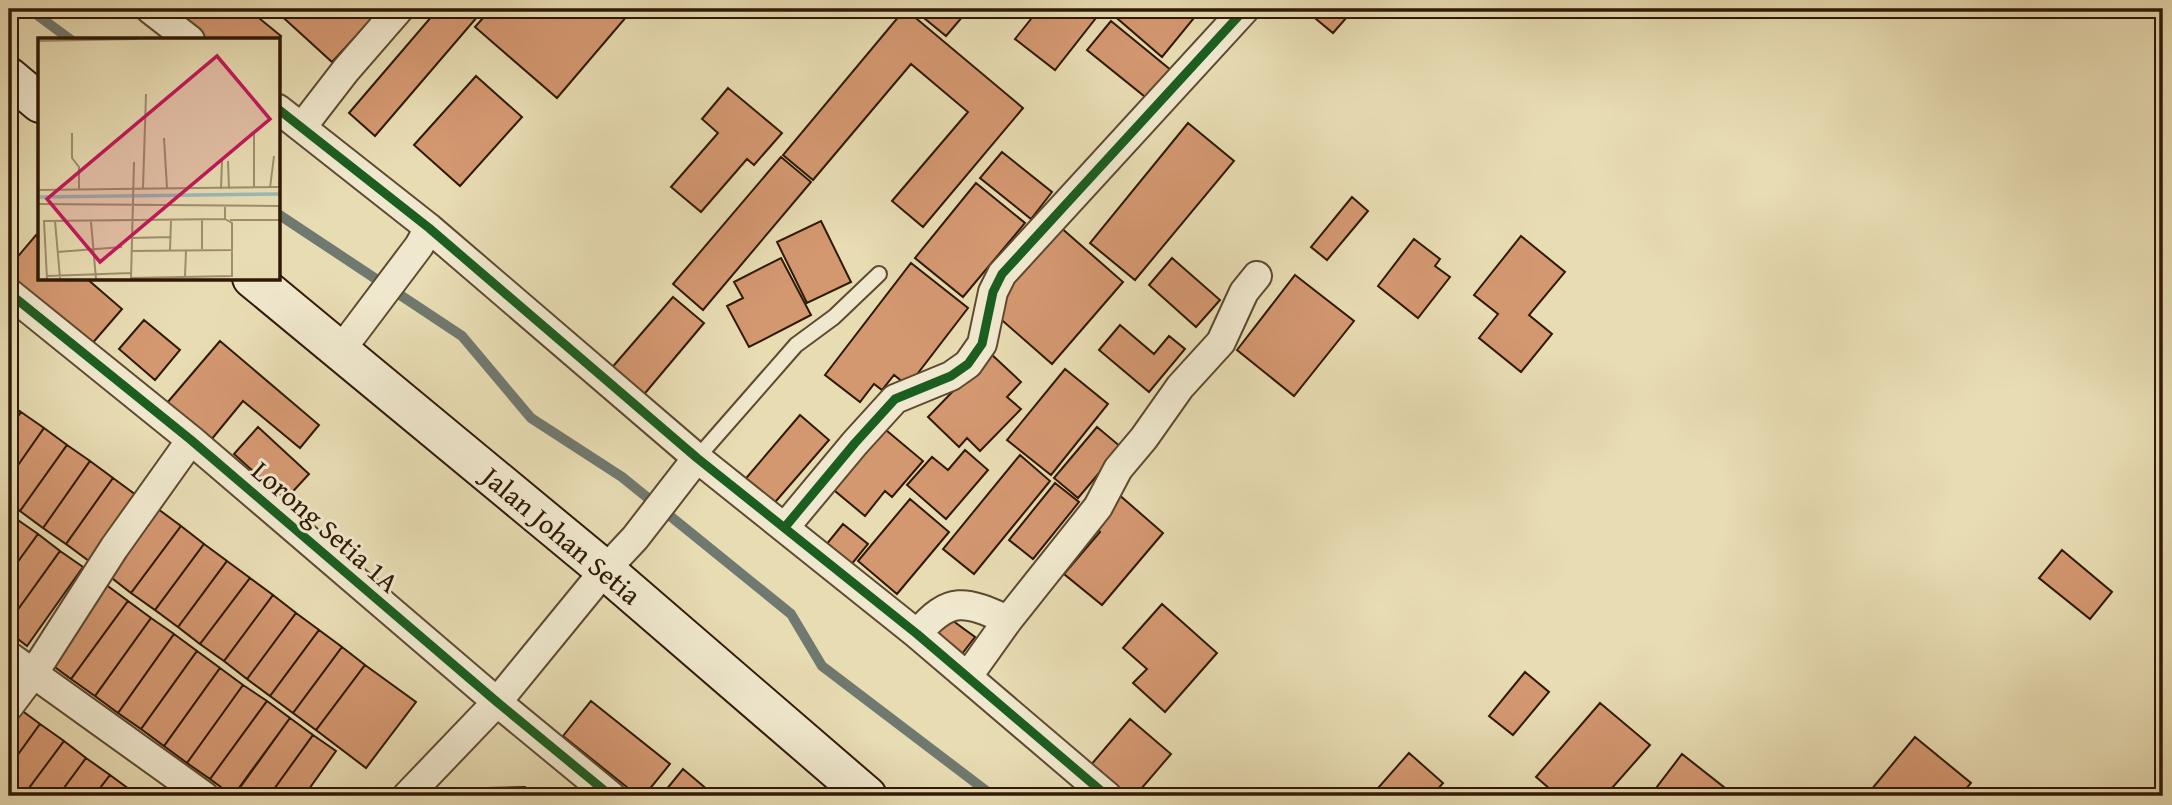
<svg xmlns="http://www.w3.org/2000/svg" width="2172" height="805" viewBox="0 0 2172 805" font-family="'Gentium Book Plus',serif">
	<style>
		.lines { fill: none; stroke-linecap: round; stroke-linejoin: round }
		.stream { stroke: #70796f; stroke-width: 10 }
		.building { fill: #d49871; stroke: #301904; stroke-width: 2 }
		.service-casing { stroke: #5e4a30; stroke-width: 18 }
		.minor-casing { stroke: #5e4a30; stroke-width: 32 }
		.secondary-casing { stroke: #301904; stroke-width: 42 }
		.service { stroke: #f0e8ce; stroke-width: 14 }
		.minor { stroke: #f0e8ce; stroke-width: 28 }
		.secondary { stroke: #f0e8ce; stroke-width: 38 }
		.cycleway-casing { stroke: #f0e8ce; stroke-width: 13 }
		.cycleway { stroke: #1b5e20; stroke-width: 9 }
		.labels { text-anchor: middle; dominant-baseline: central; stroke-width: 6; stroke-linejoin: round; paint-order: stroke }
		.street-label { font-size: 28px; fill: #301904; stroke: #f0e8ce }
		.inset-river { fill: none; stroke: #9ab9b6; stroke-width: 3.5 }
		.inset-road { fill: none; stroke: #9e8e6d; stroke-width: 2 }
		.view { fill: #c2185b; fill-opacity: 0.15; stroke: #c2185b; stroke-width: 3.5 }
		.inset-edge { fill: none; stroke: #301904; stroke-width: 3.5 }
	</style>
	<rect width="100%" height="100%" fill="#e8dcb3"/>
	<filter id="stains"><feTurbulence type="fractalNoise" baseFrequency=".00286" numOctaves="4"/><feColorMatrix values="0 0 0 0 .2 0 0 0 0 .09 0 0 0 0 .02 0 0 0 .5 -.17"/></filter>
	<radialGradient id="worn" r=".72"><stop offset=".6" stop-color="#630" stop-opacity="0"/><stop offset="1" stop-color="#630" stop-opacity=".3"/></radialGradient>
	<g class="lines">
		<path class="stream" d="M29,9L71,40
			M278,214L462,336L531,418L622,477L791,614L822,666L993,796"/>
	</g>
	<path class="building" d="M177,9H259L254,14L281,36L277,40H193L168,20Z
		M278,9H381L332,62L276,11Z
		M438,9H484L375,136L349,113Z
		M491,9H633L557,98L475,27Z
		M905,9L1023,108L923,227L892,201L968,112L911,64L813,180L783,155Z
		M913,9H969L946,36Z
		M1039,9H1103L1055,70L1015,39Z
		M1114,9H1182L1194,18L1162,57L1111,13Z
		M1304,9H1354L1333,33Z
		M1111,21L1172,71L1149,100L1087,50Z
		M476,76L522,117L460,186L414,145Z
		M728,88L782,133L754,165L747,159L701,212L671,187L718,133L702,119Z
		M1188,123L1234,161L1135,280L1090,243Z
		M1002,152L1052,192L1031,219L980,178Z
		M781,157L811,182L703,310L673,284Z
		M976,183L1025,223L963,297L915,258Z
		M1352,197L1368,211L1327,260L1311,247Z
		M821,221L851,282L807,303L777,242Z
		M1059,226L1123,282L1052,364L988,308Z
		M36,235L40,238V278H86L122,309L90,346L9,276V267Z
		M1521,236L1565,272L1529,315L1552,334L1521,372L1479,338L1498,314L1474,295Z
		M1414,239L1440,259L1435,266L1450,277L1418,318L1378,286Z
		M781,258L811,315L749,347L727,306L743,298L734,282Z
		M1172,258L1220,300L1196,327L1149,285Z
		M911,263L968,308L908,386L894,375L882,390L874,384L860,402L825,375Z
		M1295,275L1354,321L1294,396L1237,350Z
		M673,297L704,323L641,398L609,371Z
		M144,320L180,350L155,380L119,349Z
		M1120,325L1154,354L1169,336L1185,349L1149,392L1099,350Z
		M220,341L319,425L300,448L243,401L211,440L167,403Z
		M990,353L1021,382L1007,397L1021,409L980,451L967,438L959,447L928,417Z
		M1065,369L1108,404L1051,475L1007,440Z
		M9,404L21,412L9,429Z
		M21,412L44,428L9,478V429Z
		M800,415L829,440L770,508L742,483Z
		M880,425L923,461L892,497L885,491L865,516L829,486Z
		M258,427L309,474L285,500L234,454Z
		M1097,427L1121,447L1078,498L1054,478Z
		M44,428L67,445L20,511L9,503V478Z
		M67,445L90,461L43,528L20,511Z
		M965,450L988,470L946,519L907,485L932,457L948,470Z
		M1020,455L1050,481L974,574L943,549Z
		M90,461L113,478L66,544L43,528Z
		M113,478L136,495L89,561L66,544Z
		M1055,483L1079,502L1033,559L1009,540Z
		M1117,493L1163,533L1102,605L1064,574L1100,532L1092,523Z
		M910,499L949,532L897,594L858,561Z
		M158,509L181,526L131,593L108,575Z
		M15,518L38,534L9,574V526Z
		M843,524L868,544L846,571L821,551Z
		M181,526L204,544L155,610L131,593Z
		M38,534L60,551L9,622V574Z
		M204,544L227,561L178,627L155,610Z
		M2062,550L2112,592L2090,619L2039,578Z
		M60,551L83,567L27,646L9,632V622Z
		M227,561L250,578L200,644L178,627Z
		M250,578L273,595L224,661L200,644Z
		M105,584L128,601L71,679L48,662Z
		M273,595L296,613L247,679L224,661Z
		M128,601L151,618L95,696L71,679Z
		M1162,604L1217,653L1165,712L1133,683L1147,669L1123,648Z
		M296,613L319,630L270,696L247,679Z
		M151,618L174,634L118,713L95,696Z
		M949,618L975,637L958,659L933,640Z
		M319,630L342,647L293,713L270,696Z
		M174,634L197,651L141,729L118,713Z
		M342,647L365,665L316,730L293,713Z
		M197,651L220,668L164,746L141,729Z
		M365,665L416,702L366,768L316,730Z
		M220,668L243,685L187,763L164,746Z
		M1525,672L1549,692L1513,735L1489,716Z
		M243,685L267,701L210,779L187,763Z
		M267,701L290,718L233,796L210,779Z
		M591,701L670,764L644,796H638L563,736Z
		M1600,703L1650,745L1605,796H1558L1536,777Z
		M17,707L40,724L9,767V719Z
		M290,718L313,735L269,796H234Z
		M1130,719L1171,754L1135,796H1126L1090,766Z
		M40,724L64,741L23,796H9V767Z
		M313,735L336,751L304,796H269Z
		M1915,737L1971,783L1960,796H1866Z
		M64,741L86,758L58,796H23Z
		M1409,753L1443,783L1432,796H1371Z
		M1682,754L1725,788L1718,796H1650Z
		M86,758L110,775L94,796H58Z
		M683,769L715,796H661Z
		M110,775L133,792L130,796H94Z
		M525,787L536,796H481L488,788Z"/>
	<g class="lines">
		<g class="service-casing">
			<path id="service" d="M697,458L796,345L834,317L879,274"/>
		</g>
		<g class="minor-casing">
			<path id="minor" d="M150,9L190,40
				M278,109L429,228L697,458L917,634L1107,796
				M302,127L346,70L399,9
				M9,293L191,440L497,702L611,796
				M340,351L419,246L429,228
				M785,527L855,443L895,399L951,376L968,364L982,344L993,292L1002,274L1245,9
				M917,634C950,595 965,601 1008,620
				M9,656L204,796
				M968,676L1008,620L1098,507L1118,469L1144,438L1180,387L1221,342L1244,292L1257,276
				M9,706L33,674L114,548L191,440
				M407,796L497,702L605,570L635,538L697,458"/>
		</g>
		<g class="secondary-casing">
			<path id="secondary" d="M9,77L40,103
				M252,278L605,570L867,796"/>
		</g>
		<use href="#service" class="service"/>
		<use href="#minor" class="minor"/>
		<use href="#secondary" class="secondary"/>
		<g class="cycleway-casing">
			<path id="cycleway" d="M278,109L429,228L697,458L917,634L1107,796
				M9,293L191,440L497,702L611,796
				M785,527L855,443L895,399L951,376L968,364L982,344L993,292L1002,274L1245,9"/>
		</g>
		<use href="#cycleway" class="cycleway"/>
	</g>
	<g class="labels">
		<g class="street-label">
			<text transform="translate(326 526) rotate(41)">Lorong Setia 1A</text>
			<text transform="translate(562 535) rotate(40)">Jalan Johan Setia</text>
		</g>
	</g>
	<g transform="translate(38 38)">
		<rect width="242" height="242" fill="#e8dcb3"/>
		<path class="inset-river" d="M0,159L242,156"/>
		<path class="inset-road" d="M0,3L99,1M34,95V120L41,129V151M216,96V150M126,100L129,150M190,123L191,151M105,150L108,56M232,150L236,118M183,151L184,122M0,152L242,149M0,166L242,168M241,169L242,191M164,182V211M192,182H242M17,183L22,240M53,184L58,241M93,200L132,199M132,212L133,183M93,213L195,212M19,214L84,209M9,238L93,235M147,239L148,212M93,240L194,238V185L187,181M9,241L6,183L187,181V169M93,241L96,124"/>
		<path class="view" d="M179,18L232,81L62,224L9,161Z"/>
		<rect width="242" height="242" class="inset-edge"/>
	</g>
	<rect width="2172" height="805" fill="none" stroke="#e8dcb3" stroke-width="35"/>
	<rect x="10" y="10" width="2151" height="784" fill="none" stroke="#301904" stroke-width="3.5"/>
	<rect x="18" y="18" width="2137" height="770" fill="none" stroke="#301904" stroke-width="2"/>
	<rect width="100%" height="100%" filter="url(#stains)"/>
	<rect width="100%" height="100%" fill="url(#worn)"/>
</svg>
